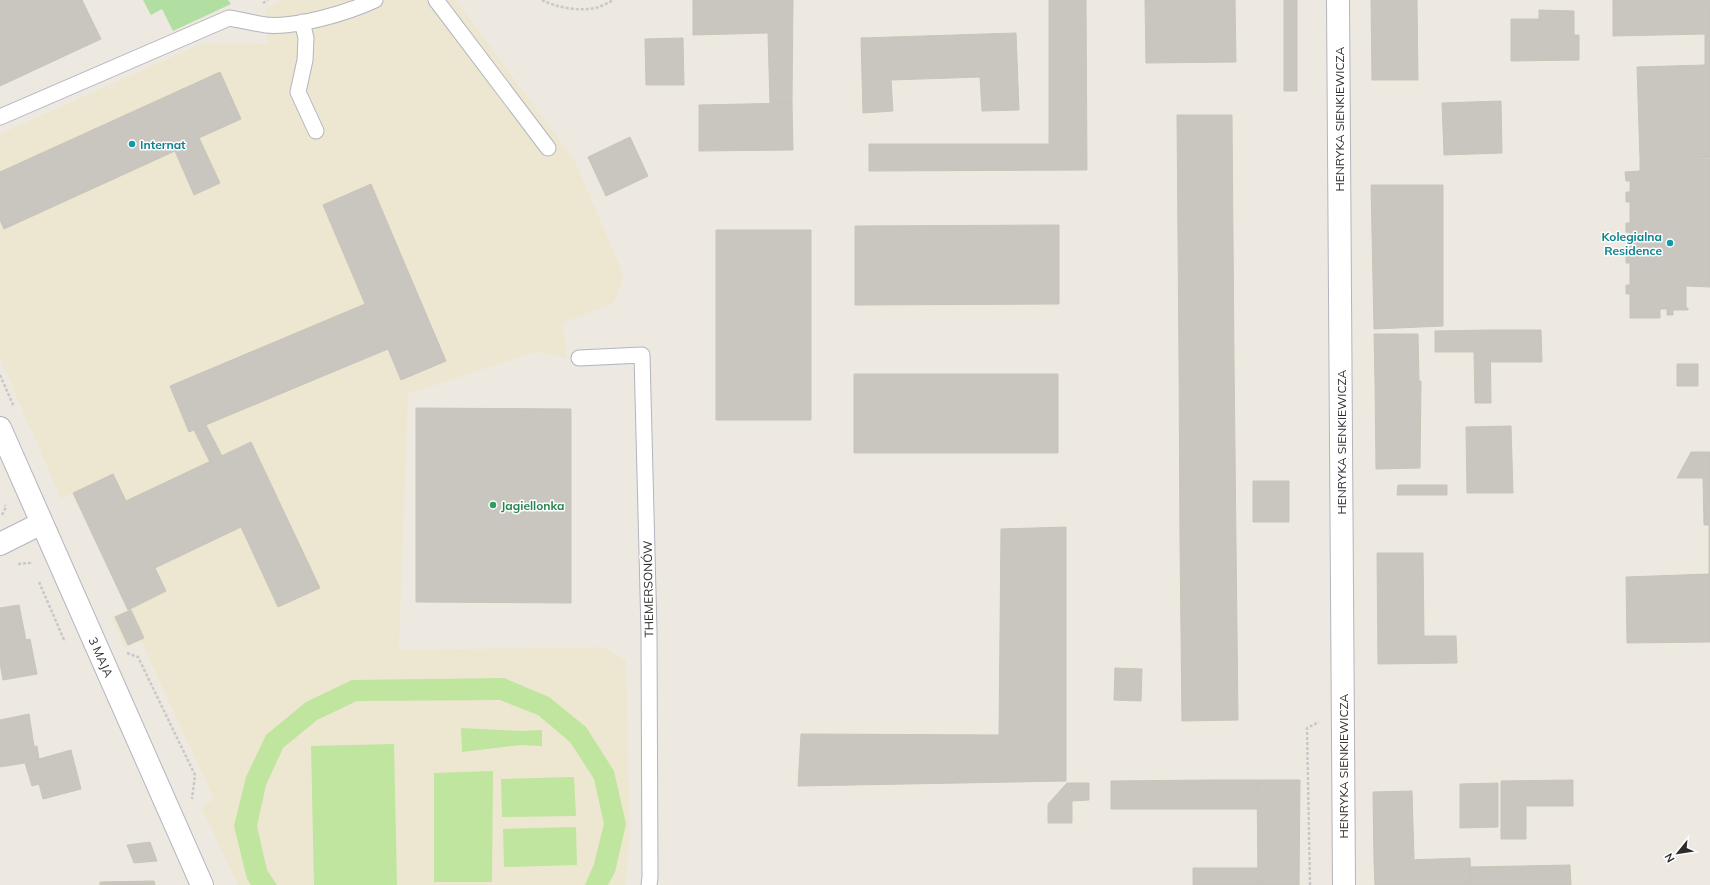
<svg xmlns="http://www.w3.org/2000/svg" width="1710" height="885" viewBox="0 0 1710 885" font-family="Mulish,sans-serif">
	<style>
		.education { fill: #ede7d1 }
		.green { fill: #b0dfa1 }
		.pitch { fill: #bfe59e }
		.building { fill: #c9c5bf; stroke: #c8c5b9 }
		.lines { fill: none; stroke-linecap: round; stroke-linejoin: round }
		.service-casing { stroke: #b3b4be; stroke-width: 17 }
		.minor-casing { stroke: #b3b4be; stroke-width: 24 }
		.tertiary-casing { stroke: #b3b4be; stroke-width: 24 }
		.path { stroke: #c8c8c8; stroke-width: 2.5; stroke-dasharray: 3 2; stroke-linecap: butt }
		.service { stroke: #fff; stroke-width: 15 }
		.minor { stroke: #fff; stroke-width: 22 }
		.tertiary { stroke: #fff; stroke-width: 22 }
		.culture-dot { fill: #0f9aa8; stroke: #fff; stroke-width: 1.5 }
		.leisure-dot { fill: #2e9e5b; stroke: #fff; stroke-width: 1.5 }
		.labels { text-anchor: middle; dominant-baseline: central; stroke-width: 3; stroke-linejoin: round; paint-order: stroke }
		.street-label { font-size: 12px; fill: #2c2c2c; stroke: #fff }
		.culture-label { font-size: 12px; font-weight: bold; fill: #0d838f; stroke: #fff; text-anchor: start }
		.leisure-label { font-size: 12px; font-weight: bold; fill: #27864d; stroke: #fff; text-anchor: start }
	</style>
	<rect width="100%" height="100%" fill="#ede9e0"/>
	<path class="education" d="M283,0H456L576,163L624,276L614,303L563,323L567,358L536,352L408,394L399,650L603,647L626,660L630,839L625,885H238L201,807L214,799L141,641L125,648L111,617L128,609L73,493L61,499L0,358V134L203,43L267,44L266,8Z"/>
	<path class="green" d="M143,0H228L231,4L173,31L162,9L151,15Z"/>
	<path class="pitch" d="M504,678L549,697L586,727L614,771L626,824L615,872L608,885H585L594,864L604,824L594,779L570,742L538,715L500,700L357,701L317,720L283,748L266,785L257,826L267,870L277,885H251L247,879L234,826L246,777L266,735L306,702L352,680Z
		M461,728L522,731L542,730V746L521,745L462,752Z
		M394,744L397,885H314L311,746Z
		M493,771L492,882H434V773Z
		M574,777L576,816L502,817L501,779Z
		M576,827L577,865L504,867L503,829Z"/>
	<path class="building" d="M2,0H82L101,39L0,86V1Z
		M693,0H793L792,103L770,104L768,33L693,35Z
		M1049,0H1086L1087,170L869,171V144H1049Z
		M1145,0H1235L1236,62L1146,63Z
		M1284,0H1297V91H1284Z
		M1371,0H1417L1418,80H1372Z
		M1613,0H1710V158L1640,159L1637,67L1705,65V34L1613,36Z
		M1539,10L1574,11V35H1579V60L1511,61V19H1539Z
		M1016,33L1019,110L982,111L980,77L891,80L893,111L863,113L861,38Z
		M683,38L684,85H646L645,39Z
		M220,72L241,119L199,138L220,183L194,195L175,151L4,229L0,220V172Z
		M1501,101L1502,153L1444,155L1442,103Z
		M792,103L793,150L699,151V105Z
		M1177,115H1232L1234,360L1179,361Z
		M630,137L648,176L606,196L588,157Z
		M1640,159H1710V287L1686,286V308H1688V310H1673V315H1667V309H1660V318H1630V294H1626V285H1630V263H1626V254H1630V233L1626,232V223H1630V202H1626V192H1630V181H1626L1625,172L1640,171Z
		M371,184L446,361L401,380L388,349L189,432L170,386L365,304L323,205Z
		M1371,185H1443V326L1374,329Z
		M1059,225V304L855,305V226Z
		M716,230H811V420H716Z
		M1490,330H1541L1542,362H1491Z
		M1490,330L1491,403H1475L1474,352H1435V331Z
		M1374,334H1418L1419,381L1375,382Z
		M1234,360L1236,543H1180L1179,361Z
		M1677,364H1698V386H1677Z
		M854,374H1058V453H854Z
		M1421,381L1420,468L1376,469L1375,382Z
		M416,408L571,409V603L416,602Z
		M206,425L222,456L210,462L194,430Z
		M1511,426L1513,493H1467L1466,427Z
		M251,442L320,588L278,607L241,527L155,568L166,591L128,610L73,493L113,474L126,501Z
		M1691,452H1710V642L1627,643L1626,577L1709,574V525H1704L1703,478H1677Z
		M1253,481H1289V522H1253Z
		M1398,485H1447V495H1397Z
		M1066,527V781L798,786L801,734L999,735L1001,529Z
		M1180,543H1236L1238,720L1182,721Z
		M1377,553H1423L1424,636H1456L1457,663L1378,664Z
		M19,605L26,640L0,645V608Z
		M131,610L144,638L128,645L115,617Z
		M30,639L37,674L3,680L0,663V645Z
		M1115,668L1142,669L1141,701L1114,700Z
		M29,714L34,746L0,752V720Z
		M37,746L39,759L25,763L0,767V752Z
		M71,750L81,789L43,799L39,784L32,786L25,763Z
		M1210,780H1257V809H1210Z
		M1210,780V809H1111V781Z
		M1257,780H1300L1299,885H1258Z
		M1573,780V806H1526V839H1501V781Z
		M1067,783H1089V800L1072,801V823H1048V804Z
		M1498,783V827L1460,828V784Z
		M1412,791L1414,859L1374,861L1373,792Z
		M150,842L157,861L134,863L127,845Z
		M1470,858L1471,885H1375L1374,861Z
		M1570,865L1571,885H1471L1470,867Z
		M1193,868H1258V885H1193Z
		M154,881L155,885H100V882Z"/>
	<g class="lines">
		<g class="service-casing">
			<path id="service" d="M436,0L548,148
				M302,22L306,38L305,60L298,92L316,131
				M0,117L229,18C241,20 253,23 266,25C296,28 347,13 375,0
				M579,358L642,355L649,632L650,877L649,885"/>
		</g>
		<g class="minor-casing">
			<path id="minor" d="M0,428L202,885
				M0,544L42,523"/>
		</g>
		<g class="tertiary-casing">
			<path id="tertiary" d="M1338,0L1344,885"/>
		</g>
		<path class="path" d="M542,0C557,8 583,12 599,7C604,5 609,2 614,0
			M263,3L268,0
			M0,375L14,407
			M2,515L6,507L5,505
			M18,564L30,563L31,565
			M39,582L65,642
			M127,653L138,657L195,775L192,799
			M1310,885L1307,728L1319,722"/>
		<use href="#service" class="service"/>
		<use href="#minor" class="minor"/>
		<use href="#tertiary" class="tertiary"/>
	</g>
	<g class="culture-dot">
		<circle cx="132" cy="144" r="4"/>
		<circle cx="1670" cy="243" r="4"/>
	</g>
	<circle class="leisure-dot" cx="493" cy="505" r="4"/>
	<g class="labels">
		<g class="street-label">
			<text transform="translate(1339 119) rotate(-90)">HENRYKA SIENKIEWICZA</text>
			<text transform="translate(1341 442) rotate(-90)">HENRYKA SIENKIEWICZA</text>
			<text transform="translate(648 589) rotate(-91)">THEMERSONÓW</text>
			<text transform="translate(101 657) rotate(66)">3 MAJA</text>
			<text transform="translate(1343 766) rotate(-90)">HENRYKA SIENKIEWICZA</text>
		</g>
		<g class="culture-label">
			<text x="140" y="144">Internat</text>
			<text x="1662" y="236" text-anchor="end">Kolegialna<tspan x="1662" dy="14">Residence</tspan></text>
		</g>
		<g class="leisure-label">
			<text x="501" y="505">Jagiellonka</text>
		</g>
	</g>
	<g transform="translate(1678 853) rotate(240)" stroke="#ffffff" stroke-width="3" paint-order="stroke">
	<path d="M0-3L7 15L0 10L-7 15Z" fill="#2c2c2c"/>
	<text y="-6" font-size="11" font-weight="bold" text-anchor="middle" fill="#2c2c2c">N</text>
	</g>
</svg>
